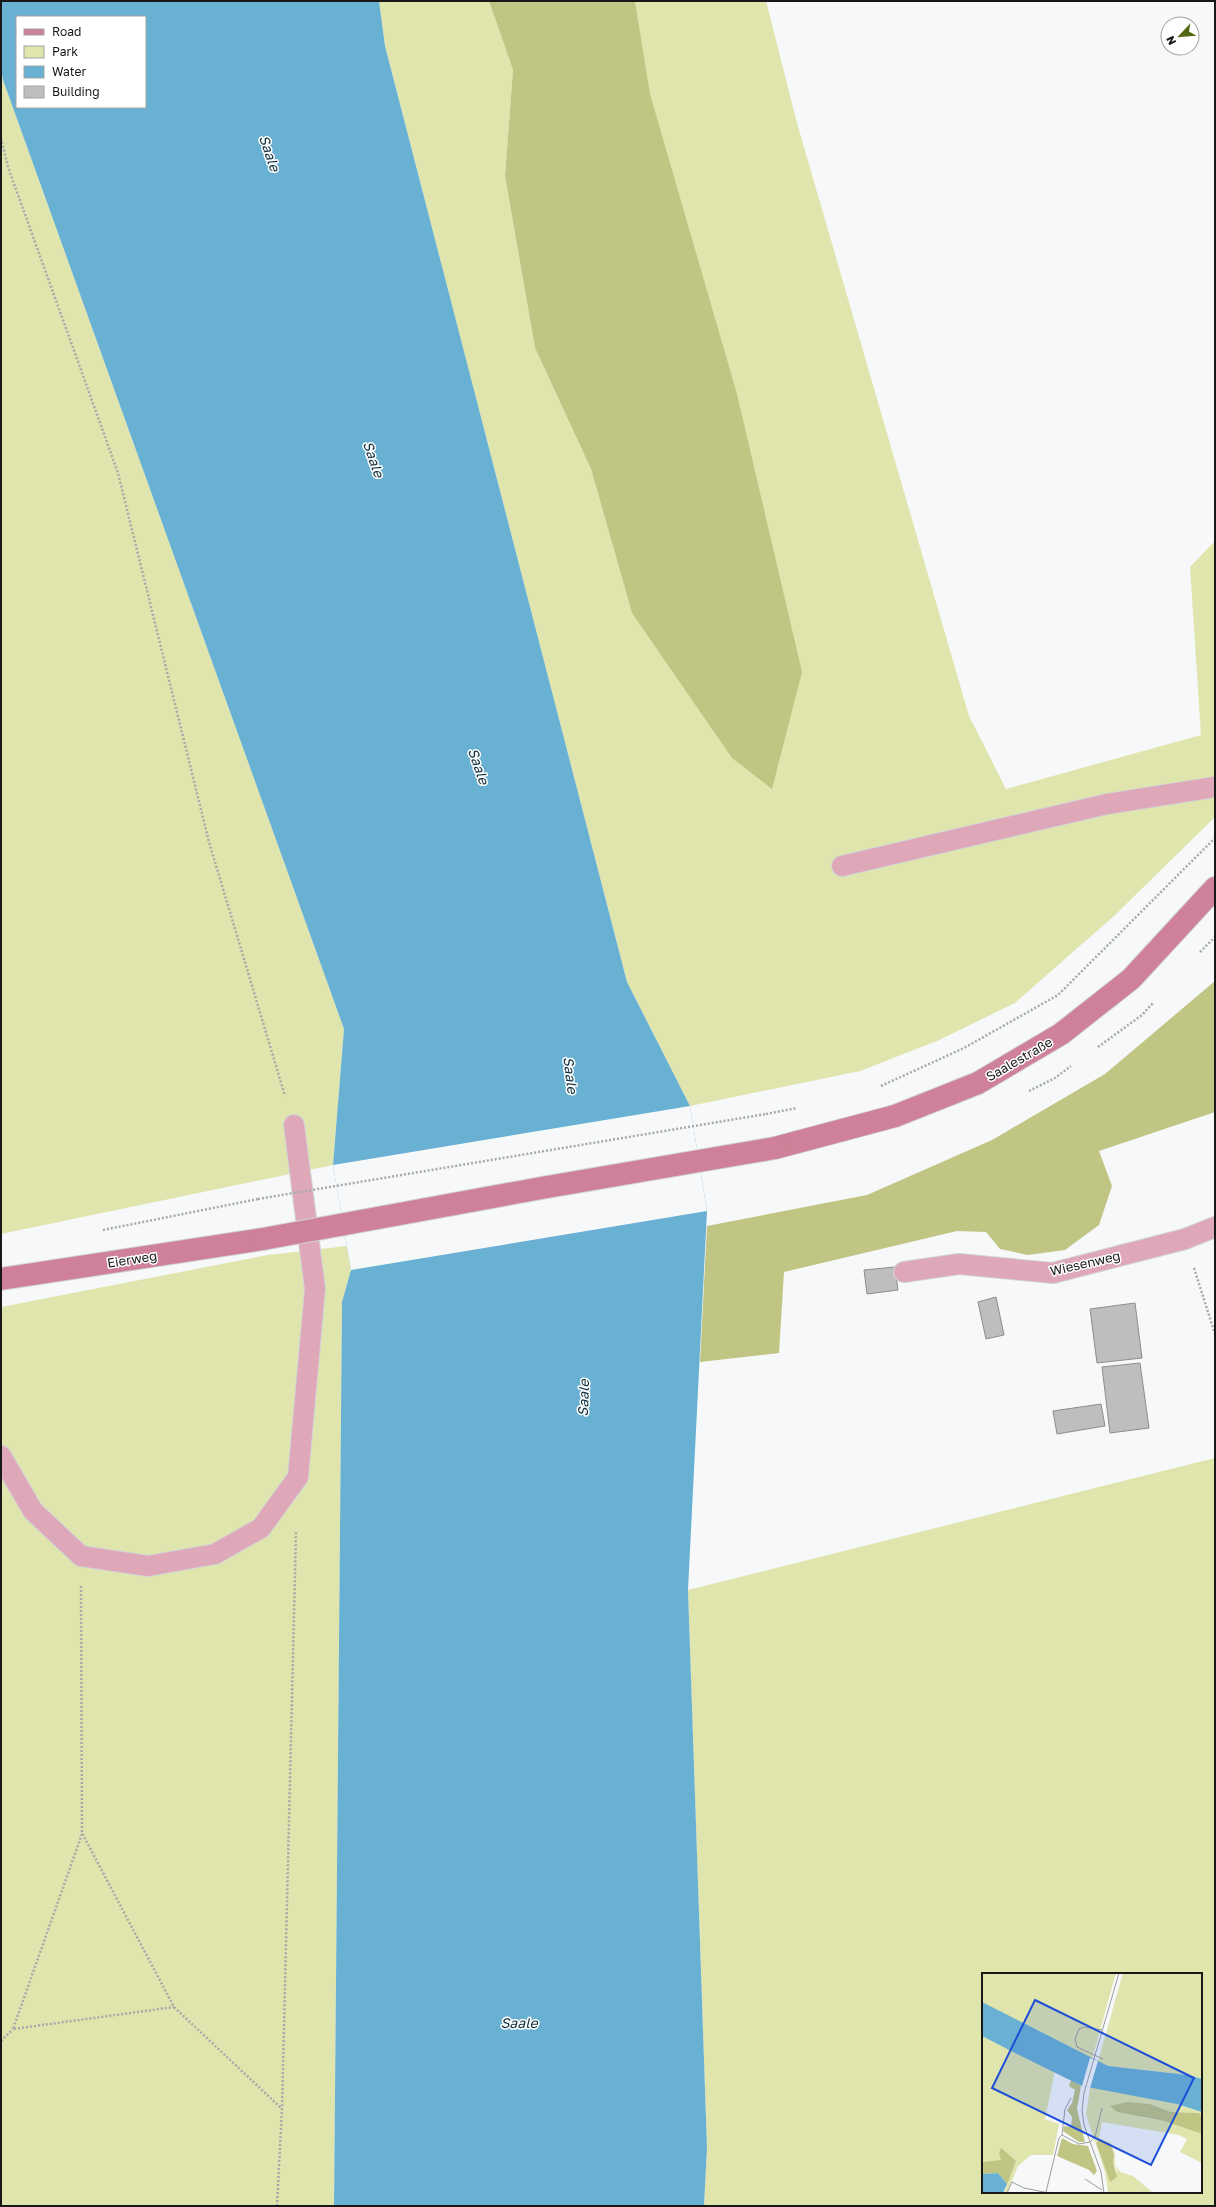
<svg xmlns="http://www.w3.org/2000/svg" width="1216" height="2207" viewBox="0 0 1216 2207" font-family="'Golos Text',sans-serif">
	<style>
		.green { fill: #e0e5ad; fill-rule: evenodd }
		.forest { fill: #c0c584 }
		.water { fill: #69b1d2; fill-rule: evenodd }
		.pier { fill: #f6f8f9 }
		.building { fill: #c0bebd; stroke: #8f8d8b }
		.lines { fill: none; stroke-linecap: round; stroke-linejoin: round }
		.lane-casing { stroke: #d2d4d5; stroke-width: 22 }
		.secondary-casing { stroke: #d2d4d5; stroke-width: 24 }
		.path { stroke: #a7a9aa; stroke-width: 2.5; stroke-dasharray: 2 2; stroke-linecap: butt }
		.lane { stroke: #dea8b8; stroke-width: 20 }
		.secondary { stroke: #ce8198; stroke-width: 22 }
		.secondary-bridge-casing { stroke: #d2d4d5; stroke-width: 24; stroke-linecap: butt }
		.path-bridge { stroke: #a7a9aa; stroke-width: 2.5; stroke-dasharray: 2 2; stroke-linecap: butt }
		.secondary-bridge { stroke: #ce8198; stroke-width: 22 }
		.labels { text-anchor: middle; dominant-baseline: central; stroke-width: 3; stroke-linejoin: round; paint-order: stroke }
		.street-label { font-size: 13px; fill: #181819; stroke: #fff }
		.water-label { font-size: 14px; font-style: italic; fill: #0e303e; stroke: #fff }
		.inset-road { fill: none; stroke: #9d9e9f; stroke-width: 1 }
		.view { fill: #1d4ed8; fill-opacity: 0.15; stroke: #1d4ed8; stroke-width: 2 }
		.inset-edge { fill: none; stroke: #181819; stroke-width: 2 }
	</style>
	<rect width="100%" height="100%" fill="#f6f8f9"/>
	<path class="green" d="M379,1H489L513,70L505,176L535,348L591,469L632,613L649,94L635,1H766L797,123L969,716L1006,789L1201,735L1190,567L1215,541V817L1115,915L1015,1003L937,1041L860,1071L690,1106L627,982L385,46Z
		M1,69L3,80L344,1029L333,1165L1,1234Z
		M347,1246L351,1270L342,1302L334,2206H1V1307L268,1255Z
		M1215,1458V2206H704L707,2148L688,1590ZM983,1974H1201V2192H983Z"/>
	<path class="forest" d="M489,1H635L650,94L737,394L802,672L772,789L732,758L632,613L591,469L535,348L505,176L513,70Z
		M1215,981V1112L1099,1151L1112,1186L1099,1225L1065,1250L1028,1255L1000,1249L986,1232L957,1231L784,1272L779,1353L700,1362L707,1226L867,1195L992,1140L1105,1074Z"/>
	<path class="water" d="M1,1H379L385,46L627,982L690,1106L707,1211L688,1590L707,2148L704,2206H334L342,1302L351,1270L333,1165L344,1029L3,80L1,69ZM17,17H145V107H17Z"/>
	<path class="pier" d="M690,1106L707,1211L351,1270L333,1165Z"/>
	<path class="building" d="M895,1267L898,1290L867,1294L864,1270Z
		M996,1297L1004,1335L986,1339L978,1302Z
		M1135,1303L1142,1358L1097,1363L1090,1309Z
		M1140,1363L1149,1428L1110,1433L1102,1367Z
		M1101,1404L1105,1426L1057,1434L1053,1411Z"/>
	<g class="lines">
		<g class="lane-casing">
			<path id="lane" d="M842,866L1107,804L1215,787
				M904,1272L959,1264L1053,1273L1185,1239L1215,1227
				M1,1456L33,1511L81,1556L148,1566L215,1554L261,1528L298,1477L315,1289L294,1125"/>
		</g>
		<g class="secondary-casing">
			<path id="secondary" d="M775,1148L895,1116L978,1083L1061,1034L1131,979L1215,888
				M1,1279L263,1239"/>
		</g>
		<path class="path" d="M1,138L8,167L118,473L209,842L285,1096
			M1200,952L1215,937
			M1098,1047L1142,1015L1153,1003
			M881,1086L964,1048L1058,995L1215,838
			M1029,1091L1055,1078L1071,1066
			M766,1114L797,1108
			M103,1230L258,1199
			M1194,1268L1215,1334
			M81,1586L82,1833L174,2007L281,2108
			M82,1834L13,2029L174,2007
			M1,2041L13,2029
			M277,2206L282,2109L296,1531"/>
		<use href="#lane" class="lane"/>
		<use href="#secondary" class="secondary"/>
		<g class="secondary-bridge-casing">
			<path id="secondary-bridge" d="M263,1239L547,1187L775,1148"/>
		</g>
		<path class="path-bridge" d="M258,1199L766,1114"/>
		<use href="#secondary-bridge" class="secondary-bridge"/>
	</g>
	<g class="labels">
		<g class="street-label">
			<text transform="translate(1019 1059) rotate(-30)">Saalestraße</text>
			<text transform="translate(132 1259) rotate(-9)">Eierweg</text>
			<text transform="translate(1085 1263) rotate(-13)">Wiesenweg</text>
		</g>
		<g class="water-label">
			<text transform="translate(270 153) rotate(71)">Saale</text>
			<text transform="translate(374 459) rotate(71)">Saale</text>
			<text transform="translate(479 766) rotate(71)">Saale</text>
			<text transform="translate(571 1075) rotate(83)">Saale</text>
			<text transform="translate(583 1398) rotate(-88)">Saale</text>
			<text x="519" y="2022">Saale</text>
		</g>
	</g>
	<g transform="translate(982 1973)">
		<rect width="220" height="220" fill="#f6f8f9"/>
		<path d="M0,0H134L110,86L20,40L0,51ZM141,0H220V106L206,102L126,93L116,88ZM0,63L73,98L63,146L77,151L71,182H49L36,193L25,220H22L34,188L0,189ZM108,115H119L195,131L220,139V144L217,140L189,139L168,131L146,129L158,144L182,148L220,161V190L198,179L205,166L197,162L120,149L117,165L129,170L133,181V192L138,199L151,203L171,220H126L123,199L104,142ZM116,167L129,172L132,182L131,189L135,198L128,209L114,170Z" fill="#e0e5ad" fill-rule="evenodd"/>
		<path d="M89,107L99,113L95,136L103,169H97L81,158L82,153L89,154L90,144L85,137L90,130L93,117L87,113ZM146,129L168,131L189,139L217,140L220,144V161L182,148L135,139L128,133ZM80,165L91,171L106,173L115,198L112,202L107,197L75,183ZM116,167L129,172L132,182L131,189L135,204L128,209L114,170ZM19,175L34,188L22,220L25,211L16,200L0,201V189L19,187L17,180Z" fill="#c0c584"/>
		<path d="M0,29L126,93L206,102L220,106V139L195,131L100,113L33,80L0,63ZM16,200L25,211L21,220H0V201Z" fill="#69b1d2"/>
		<path d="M108,85L116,88L108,115L100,113Z" fill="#f6f8f9"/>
		<path class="inset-road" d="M121,86L95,74L93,66L97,56L102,54L121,57M80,162L97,171L108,169L113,164L120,135M103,206L120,217M64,219L77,165L80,162L83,136L89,125M25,220L30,209L42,215L67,220M122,220L119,199L102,152L100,137L102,120L137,0"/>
		<path class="view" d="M53,27L212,105L169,192L10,115Z"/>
		<rect width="220" height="220" class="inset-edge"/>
	</g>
	<rect width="1216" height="2207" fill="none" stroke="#181819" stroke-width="4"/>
	<rect x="16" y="16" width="130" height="92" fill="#ffffff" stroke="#a3a3a3"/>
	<rect x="24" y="29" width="20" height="6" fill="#ce8198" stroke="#a3a3a3"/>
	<text x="52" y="36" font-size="12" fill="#181819">Road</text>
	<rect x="24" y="46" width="20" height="12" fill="#e0e5ad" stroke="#a3a3a3"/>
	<text x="52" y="56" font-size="12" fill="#181819">Park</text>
	<rect x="24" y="66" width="20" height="12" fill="#69b1d2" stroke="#a3a3a3"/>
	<text x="52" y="76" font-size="12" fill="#181819">Water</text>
	<rect x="24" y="86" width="20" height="12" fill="#c0bebd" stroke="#a3a3a3"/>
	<text x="52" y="96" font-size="12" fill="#181819">Building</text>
	<g transform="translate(1180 36) rotate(244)"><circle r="19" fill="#ffffff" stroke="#a3a3a3"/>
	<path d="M0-3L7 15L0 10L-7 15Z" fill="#536612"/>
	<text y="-6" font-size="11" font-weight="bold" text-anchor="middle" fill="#181819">N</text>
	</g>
</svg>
